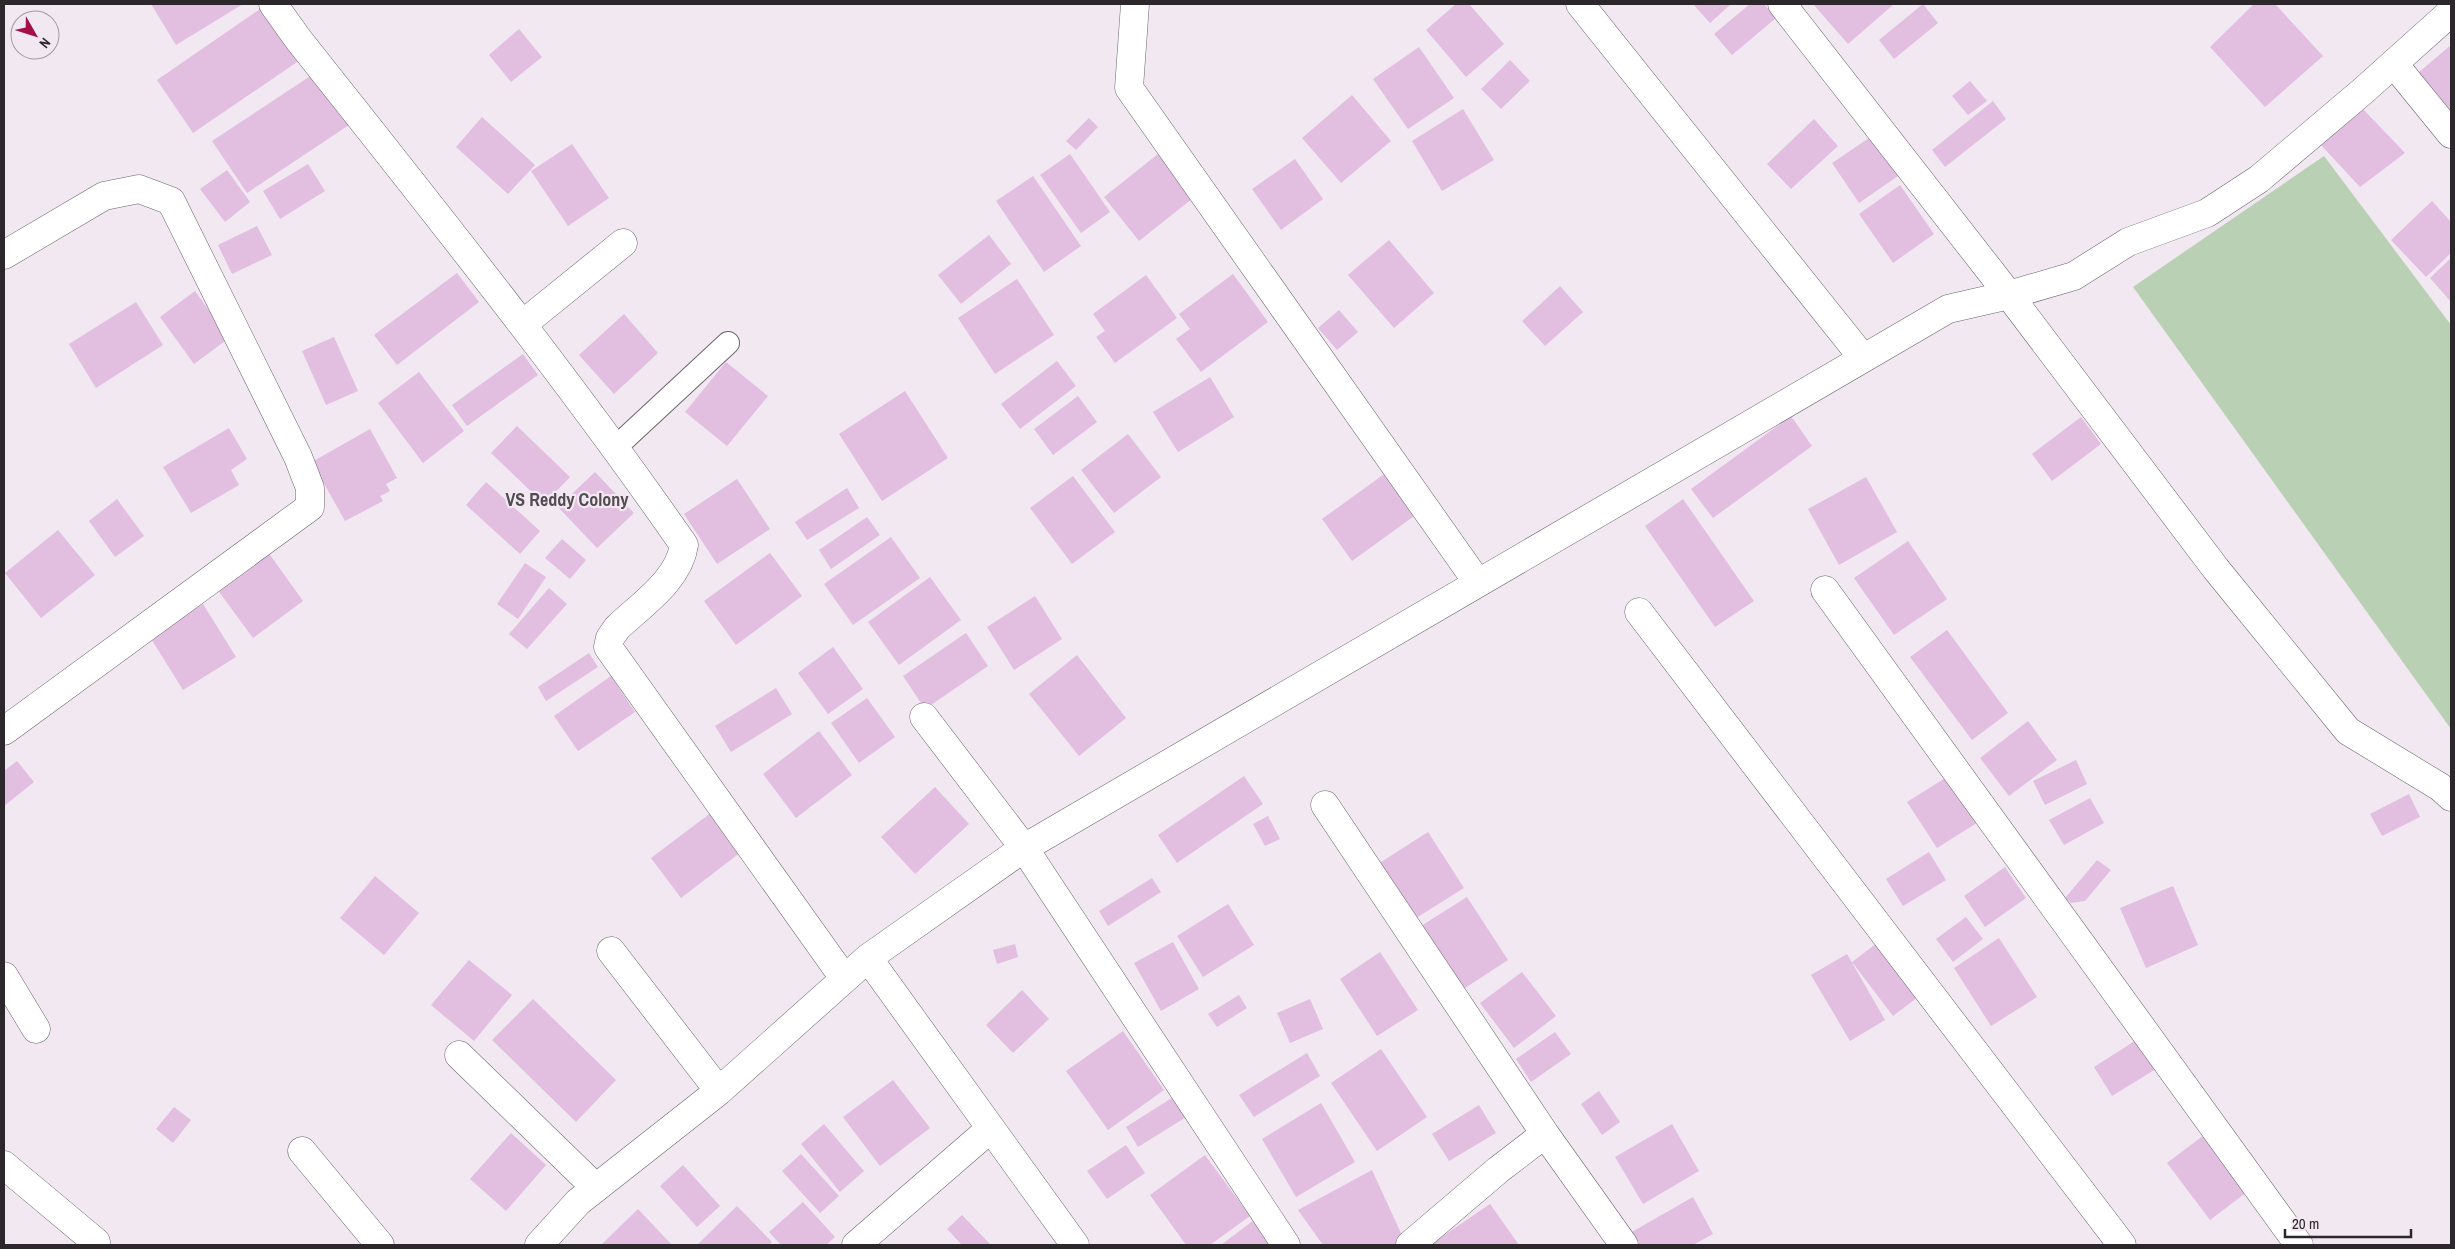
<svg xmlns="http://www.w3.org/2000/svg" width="2455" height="1249" viewBox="0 0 2455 1249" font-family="'Archivo Narrow',sans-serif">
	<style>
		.green { fill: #b9d0b5 }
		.building { fill: #e2bee0 }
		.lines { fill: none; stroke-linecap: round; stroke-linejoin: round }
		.lane-casing { stroke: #6d656d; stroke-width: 24 }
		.street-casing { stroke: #6d656d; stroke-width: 29 }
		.lane { stroke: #fff; stroke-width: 22 }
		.street { stroke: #fff; stroke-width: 28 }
		.labels { text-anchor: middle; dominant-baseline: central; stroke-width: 4.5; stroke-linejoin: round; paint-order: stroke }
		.neighbourhood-label { font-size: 18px; font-weight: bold; fill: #534b52; stroke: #f2e8f1 }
	</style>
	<rect width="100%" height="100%" fill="#f2e8f1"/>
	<path class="green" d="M2324,156L2451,325V729L2133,287Z"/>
	<path class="building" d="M151,4H243L176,45Z
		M1456,4H1469L1504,44L1466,77L1426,30Z
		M1693,4H1731L1710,23Z
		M1750,4H1764L1776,18L1732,55L1714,34Z
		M1813,4H1894L1848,44Z
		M1923,4L1938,23L1894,59L1879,40Z
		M2254,4H2275L2323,56L2265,107L2210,47Z
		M263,7L300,60L193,133L157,80Z
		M519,29L542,57L511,82L489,55Z
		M2451,45V125L2412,78Z
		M1419,47L1454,98L1408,129L1373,79Z
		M1510,60L1530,81L1501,109L1481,89Z
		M318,71L352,123L247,193L212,141Z
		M1970,81L1987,101L1968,115L1952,96Z
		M1352,95L1391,141L1341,183L1302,138Z
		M1993,101L2006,119L1945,167L1932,150Z
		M2362,108L2405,153L2360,187L2321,145Z
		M1463,109L1494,160L1442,191L1412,141Z
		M482,117L535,165L508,194L456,147Z
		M1089,118L1098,127L1076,150L1066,141Z
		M1814,119L1838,146L1791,189L1767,164Z
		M1872,136L1898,176L1859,203L1832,163Z
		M572,144L609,198L568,226L531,171Z
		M1070,154L1110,212L1081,233L1040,175Z
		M1158,154L1193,198L1139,241L1104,197Z
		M1295,159L1323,199L1281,230L1252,189Z
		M308,164L325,191L280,219L263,191Z
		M227,170L250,202L225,222L200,189Z
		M1033,176L1081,246L1044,272L996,201Z
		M1900,185L1934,234L1893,263L1859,214Z
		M2432,201L2451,222V253L2426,277L2391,240Z
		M257,226L272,255L232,274L218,245Z
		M989,235L1011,264L961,304L938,275Z
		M1389,240L1434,293L1394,328L1348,275Z
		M2451,258V302L2430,278Z
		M457,273L479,302L397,365L374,335Z
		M1233,274L1268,322L1201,372L1176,339L1190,329L1179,314Z
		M1146,275L1177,318L1115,363L1096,337L1105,331L1093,314Z
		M1017,279L1054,335L995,374L958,318Z
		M1560,286L1583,312L1545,346L1522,321Z
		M195,291L229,338L194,364L160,317Z
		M136,302L163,345L96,388L69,344Z
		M1339,310L1358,332L1337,350L1318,328Z
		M624,314L658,353L614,394L579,355Z
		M334,337L358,391L326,405L302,351Z
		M523,354L538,375L467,426L452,405Z
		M1057,361L1076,386L1020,429L1001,404Z
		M726,362L768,396L727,446L685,412Z
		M419,372L464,431L423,463L378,403Z
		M1210,377L1234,417L1178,452L1153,412Z
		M905,391L948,458L882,501L839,434Z
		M1078,396L1097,422L1053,455L1034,429Z
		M1791,416L1812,446L1713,518L1691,489Z
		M2081,417L2101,444L2052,481L2032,454Z
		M517,426L570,477L544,504L491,453Z
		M229,428L247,459L231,470L239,485L191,513L163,467Z
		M370,429L397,478L386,484L390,491L380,496L383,501L345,521L312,462Z
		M1128,434L1161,477L1114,513L1081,470Z
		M595,472L634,513L597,548L558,507Z
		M1387,472L1417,514L1352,561L1322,519Z
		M1073,476L1115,532L1072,564L1030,508Z
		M1866,477L1897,532L1839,565L1808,509Z
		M737,479L770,529L717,564L684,514Z
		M486,482L540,531L520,554L466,505Z
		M847,488L859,508L807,540L795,522Z
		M117,499L144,536L115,557L89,521Z
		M1683,499L1754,601L1715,627L1645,526Z
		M867,517L880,535L831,569L819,550Z
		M58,530L95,575L41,618L5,573Z
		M891,537L920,578L853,625L824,584Z
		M562,539L586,560L570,579L545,558Z
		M1908,541L1947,599L1894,635L1854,578Z
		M268,552L303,601L253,638L217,589Z
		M770,553L802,596L736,645L704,601Z
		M525,563L546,577L518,619L497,604Z
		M930,577L961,620L899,665L868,622Z
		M549,588L567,604L527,649L509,634Z
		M1035,596L1062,639L1014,670L987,627Z
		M203,604L236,657L183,690L150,637Z
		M1947,630L2008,713L1972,740L1910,657Z
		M966,633L988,666L925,709L903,676Z
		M833,647L863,689L828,714L798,673Z
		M589,653L598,667L546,701L538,687Z
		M1077,655L1126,718L1079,756L1029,694Z
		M611,676L635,712L578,751L554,716Z
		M776,688L792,714L731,752L715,726Z
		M867,698L895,737L859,763L831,723Z
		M2028,721L2057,760L2009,796L1980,758Z
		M819,731L852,775L796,818L763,774Z
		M2076,760L2087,784L2045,805L2033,781Z
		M17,761L34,782L4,806V771Z
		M1950,775L1980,821L1937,848L1907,802Z
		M1244,776L1263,804L1177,863L1158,835Z
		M935,787L969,824L915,874L881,837Z
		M2409,794L2420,817L2382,836L2370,814Z
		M2090,798L2104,823L2064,845L2049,820Z
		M712,812L741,852L681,898L651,858Z
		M1268,816L1280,839L1265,846L1253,824Z
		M1428,832L1464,888L1413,920L1378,864Z
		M1929,852L1946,880L1903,906L1886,879Z
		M2097,860L2111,870L2085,901L2071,903L2065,898Z
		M2005,867L2026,898L1985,927L1964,896Z
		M375,876L419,913L384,955L340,918Z
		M1152,878L1161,892L1108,926L1099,911Z
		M2173,886L2198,945L2146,968L2120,908Z
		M1467,897L1508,960L1462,990L1421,926Z
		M1228,904L1254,945L1203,977L1177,936Z
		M1966,917L1983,939L1953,962L1936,939Z
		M1999,938L2037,997L1991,1026L1954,968Z
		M1173,942L1199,989L1161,1011L1134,963Z
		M1877,943L1918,997L1893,1016L1852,962Z
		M1015,944L1018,957L997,964L993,950Z
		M1380,952L1418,1010L1377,1036L1340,979Z
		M1847,954L1885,1020L1850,1041L1811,975Z
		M469,960L512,995L474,1041L431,1005Z
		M1522,972L1556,1016L1514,1048L1480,1003Z
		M1022,990L1049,1019L1013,1053L986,1025Z
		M1239,995L1247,1008L1217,1027L1208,1014Z
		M533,999L616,1080L576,1122L492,1040Z
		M1310,999L1323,1029L1290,1043L1277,1013Z
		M1123,1031L1164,1090L1108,1130L1066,1071Z
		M1555,1032L1571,1054L1531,1082L1516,1059Z
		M2141,1037L2159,1067L2112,1096L2094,1067Z
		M1381,1049L1427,1117L1377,1151L1331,1083Z
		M1307,1053L1320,1076L1254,1117L1239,1095Z
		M893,1080L930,1128L880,1166L843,1117Z
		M1599,1091L1620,1122L1602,1135L1581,1104Z
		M1178,1094L1191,1114L1138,1147L1126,1127Z
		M1321,1103L1355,1162L1296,1197L1262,1139Z
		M1479,1105L1496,1133L1449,1161L1432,1134Z
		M174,1107L191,1120L173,1143L156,1129Z
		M824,1124L864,1171L840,1192L801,1144Z
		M1672,1124L1699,1171L1643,1204L1615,1157Z
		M2208,1132L2251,1189L2210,1220L2167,1163Z
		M511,1133L546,1165L506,1211L470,1179Z
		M1126,1145L1145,1173L1107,1199L1087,1171Z
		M801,1154L839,1196L820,1213L782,1171Z
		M1205,1155L1250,1216L1210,1245H1186L1150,1195Z
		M683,1165L720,1206L697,1227L660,1186Z
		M1372,1170L1405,1242L1401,1245H1323L1298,1210Z
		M1693,1197L1713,1234L1693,1245H1637L1630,1233Z
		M803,1202L835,1237L826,1245H781L769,1232Z
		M1490,1204L1519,1245H1430Z
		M737,1206L772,1242L769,1245H697Z
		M638,1209L672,1245H604L602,1244Z
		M962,1215L990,1244L989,1245H962L947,1229Z
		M1254,1220L1273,1245H1221Z"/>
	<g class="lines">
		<g class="lane-casing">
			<path id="lane" d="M616,447L728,343"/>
		</g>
		<g class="street-casing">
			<path id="street" d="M273,4L298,39C430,206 563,371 684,545C679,580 642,604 617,628L610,638L608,647L844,978
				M1135,4L1129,88L1478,583
				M1580,4L1863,358
				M1782,4L2009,295L2216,569L2348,731L2440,787L2451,797
				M2394,64L2451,134
				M4,255L104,196L139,189L171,201L298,457L310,488V507L4,731
				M523,324L623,243
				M1825,590L2299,1245
				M1639,612L2122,1245
				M924,717L1024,848L1286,1245
				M1325,805L1545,1134L1624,1245
				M611,951L719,1091
				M868,958L1075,1245
				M4,976L36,1029
				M459,1055L596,1188
				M302,1151L380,1245
				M4,1165L96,1242
				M539,1245L578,1202L719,1091L868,958L1024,848L1948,309L2009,295L2074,276L2128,242L2207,213L2259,179L2363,91L2451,12
				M856,1245L990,1129
				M1410,1245L1498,1170L1545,1134"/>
		</g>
		<use href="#lane" class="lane"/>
		<use href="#street" class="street"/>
	</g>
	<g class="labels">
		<g class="neighbourhood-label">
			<text x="567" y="499">VS Reddy Colony</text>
		</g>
	</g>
	<rect width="2455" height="1249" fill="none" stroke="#2b272a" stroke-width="10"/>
	<g transform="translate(35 35) rotate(129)"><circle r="24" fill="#f2e8f1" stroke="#a29ba1"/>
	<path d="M0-4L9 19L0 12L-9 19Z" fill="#a40e49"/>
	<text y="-8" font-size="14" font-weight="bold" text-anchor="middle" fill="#2b272a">N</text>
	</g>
	<path d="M2285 1229v8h126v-8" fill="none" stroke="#2b272a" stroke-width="2.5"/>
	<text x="2292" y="1229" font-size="15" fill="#2b272a" stroke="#f2e8f1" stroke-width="4" paint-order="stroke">20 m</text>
</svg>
